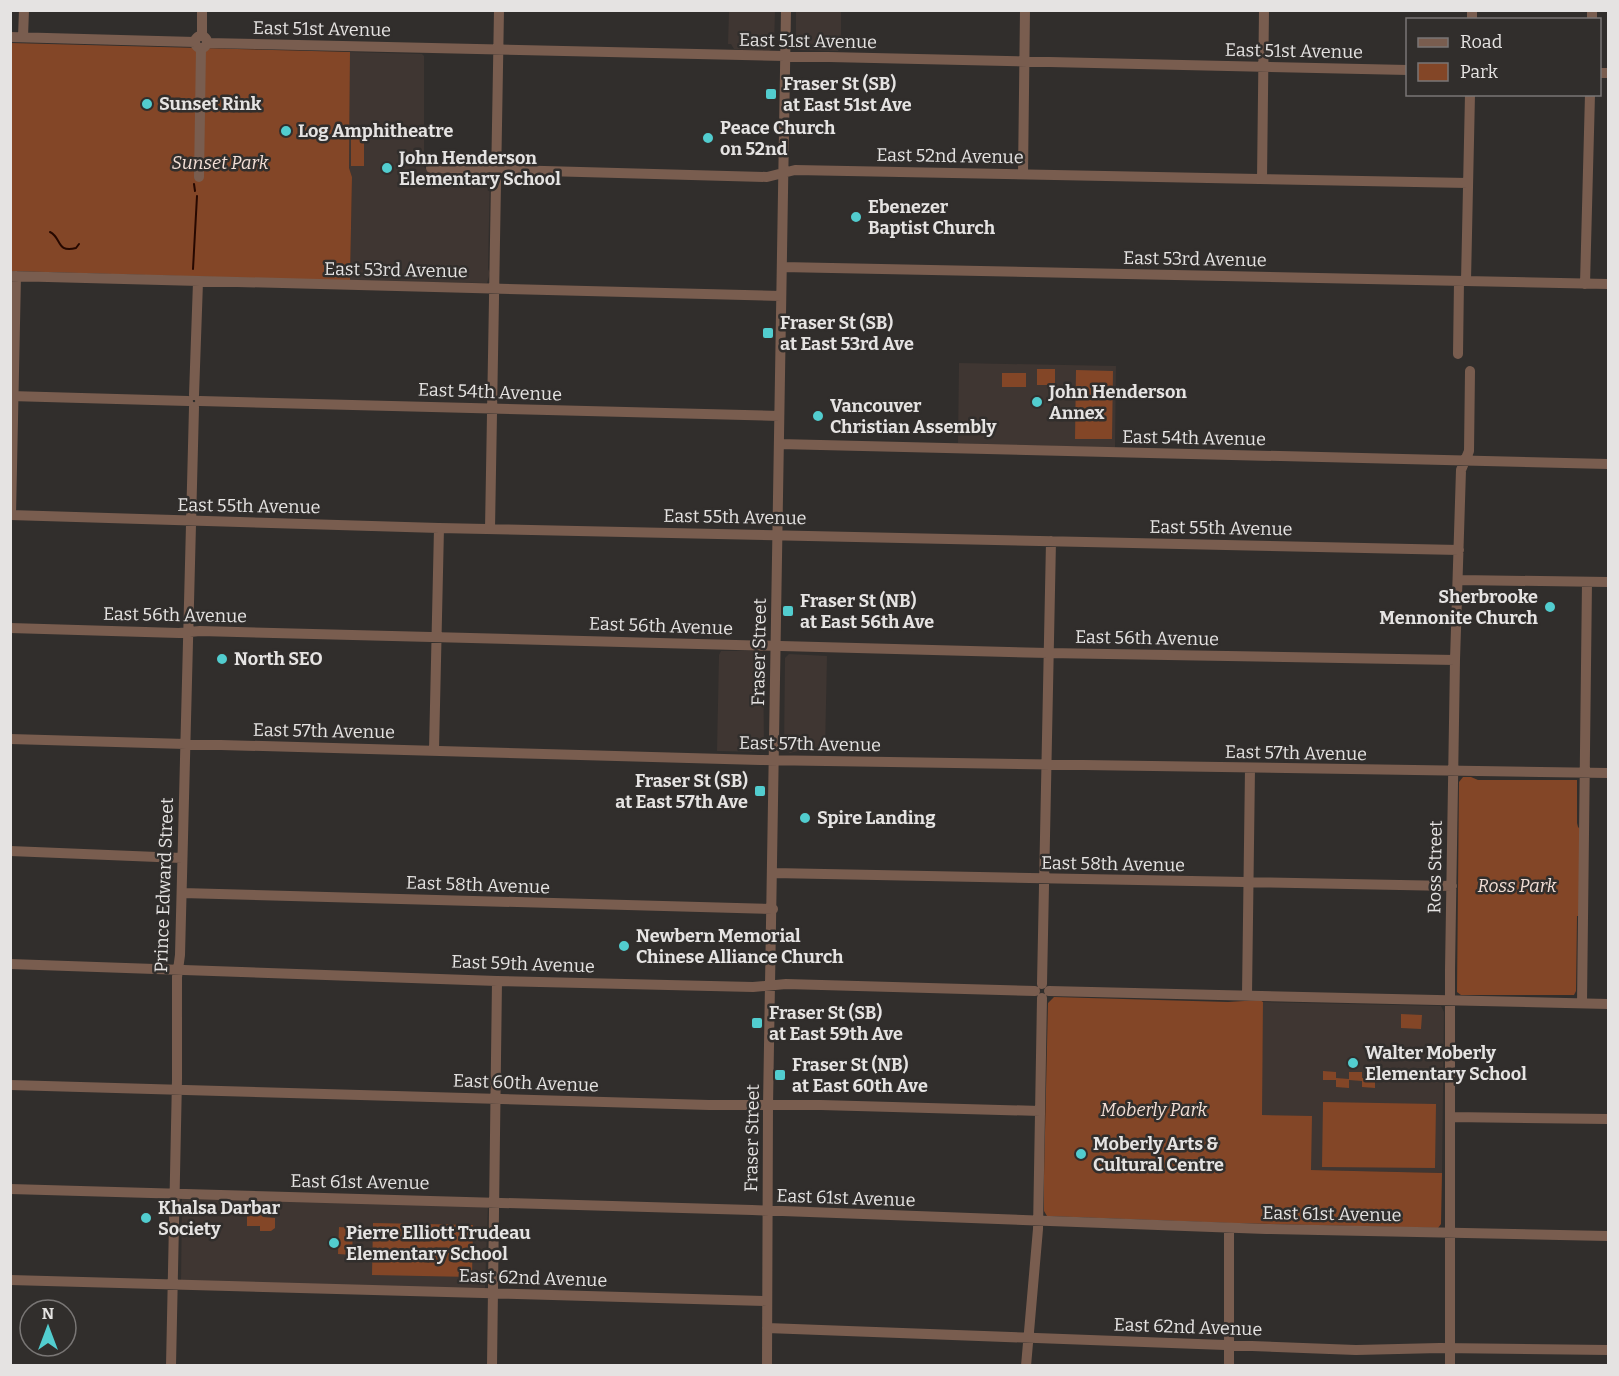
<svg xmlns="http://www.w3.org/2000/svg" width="1619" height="1376" viewBox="0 0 1619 1376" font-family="Bitter,serif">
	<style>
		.built { fill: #3f3632 }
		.green { fill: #834627 }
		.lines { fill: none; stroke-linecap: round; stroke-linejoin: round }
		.stream { stroke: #260800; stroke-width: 2 }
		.minor { stroke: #795d4f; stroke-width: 10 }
		.poi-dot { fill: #52cdcf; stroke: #312e2c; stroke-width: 2 }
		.labels { text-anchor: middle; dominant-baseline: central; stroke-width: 5; stroke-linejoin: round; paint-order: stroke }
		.street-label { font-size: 18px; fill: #e5e3e2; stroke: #312e2c }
		.poi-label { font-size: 18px; font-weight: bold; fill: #e5e3e2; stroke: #312e2c; text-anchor: start }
		.park-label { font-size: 18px; font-style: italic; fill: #f3dfd6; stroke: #312e2c }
	</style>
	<rect width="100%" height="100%" fill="#312e2c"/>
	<path class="built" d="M729,11H775L774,47L769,51L734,49L731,44H728Z
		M796,11H841V46L838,51L798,50L796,46Z
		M350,52L422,54L424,56V167L429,172L490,174L488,269L490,273L487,283L350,281L352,177L349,169Z
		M959,363L1116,366L1115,448L958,443Z
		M721,651H759L763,654L764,746L759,752L717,751L719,655Z
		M789,654L827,656L825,752L798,751L790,753L784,749L785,658Z
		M1263,1002L1441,1006L1444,1012L1442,1173L1311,1170L1261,1115Z
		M182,1199L488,1205L485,1289L181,1282Z"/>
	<path class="green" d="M11,43L350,52L349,168L352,177L350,281L11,271Z
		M351,134H364V166H351Z
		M1037,369H1055V385H1037Z
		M1076,370L1113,371L1112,439H1075Z
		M1002,373H1026V387H1002Z
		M1463,777H1471L1478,780H1577V823L1578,827L1585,834L1579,916H1577L1576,991L1574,995H1461L1457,992L1459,782Z
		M1054,997L1228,1002L1260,1000L1263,1002L1262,1115L1312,1116L1311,1170L1442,1173L1441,1224L1438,1228L1230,1223L1047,1216L1044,1211V1176L1048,1003Z
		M1401,1014L1422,1015L1421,1029L1401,1028Z
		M1323,1071L1336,1072V1078L1349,1079V1072H1362V1078L1375,1079V1088L1362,1087V1081L1349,1080V1088L1336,1087V1080H1323Z
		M1323,1102L1436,1104L1435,1168L1322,1167Z
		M247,1213H259L263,1217L275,1218V1228L271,1231H260V1226H247Z
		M373,1223L473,1225L472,1277L372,1275Z
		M339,1227L353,1228L352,1255L338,1254Z"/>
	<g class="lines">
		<path class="stream" d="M194,184L195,191
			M50,232C62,238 56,253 76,248L79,244
			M193,269L197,196"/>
		<path class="minor" d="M1472,20V10
			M1592,20V10
			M195 42a6 6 0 1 1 12 0a6 6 0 1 1-12 0Z
			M202,36V10
			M10,37L195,42
			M23,37L24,10
			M207,43L1408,70
			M1600,73H1608
			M431,168L767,177L795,170L1468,183
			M1023,174L1025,10
			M199,177L201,48
			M1262,179L1264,10
			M782,267L1608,284
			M10,276L781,296
			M1466,281L1470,94
			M1585,284L1590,94
			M1458,354L1459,281
			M194,395L198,282
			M10,396L188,401
			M200,401L779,416
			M779,444L1608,464
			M10,515L439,528L1459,550
			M11,515L16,276
			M490,529L499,10
			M1459,580L1608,582
			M10,628L179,633L200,631L1048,653L1455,660
			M10,739L760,760L1608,773
			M434,750L439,528
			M10,851L182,858
			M773,873L1452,886
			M182,893L773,909
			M10,964L497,981L753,987L786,984L1035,991
			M1042,984L1051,541
			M1049,991L1608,1004
			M1247,995L1250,768
			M1582,1003L1587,582
			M10,1085L709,1105H821L1040,1111
			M1450,1117L1608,1119
			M10,1189L752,1210L1266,1229L1608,1236
			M10,1280L767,1301
			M767,1328L1356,1350L1440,1348L1608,1350
			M171,1366L177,1079V977L180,955L194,407
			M492,1366L497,981
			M767,1366L768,1106L786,10
			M1026,1366L1038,1229L1042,998
			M1229,1366V1228
			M1450,1366V970L1455,660L1461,470L1469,451L1470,371"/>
	</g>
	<g class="poi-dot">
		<rect x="765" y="88" width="12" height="12" rx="3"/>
		<circle cx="147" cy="104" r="6"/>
		<circle cx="286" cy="131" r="6"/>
		<circle cx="708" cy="138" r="6"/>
		<circle cx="387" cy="168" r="6"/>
		<circle cx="856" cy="217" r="6"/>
		<rect x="762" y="327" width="12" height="12" rx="3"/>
		<circle cx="1037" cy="402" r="6"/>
		<circle cx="818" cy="416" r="6"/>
		<circle cx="1550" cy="607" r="6"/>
		<rect x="782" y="605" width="12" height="12" rx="3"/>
		<circle cx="222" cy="659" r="6"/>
		<rect x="754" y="785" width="12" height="12" rx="3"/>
		<circle cx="805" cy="818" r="6"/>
		<circle cx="624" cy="946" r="6"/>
		<rect x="751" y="1017" width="12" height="12" rx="3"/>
		<circle cx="1353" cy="1063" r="6"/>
		<rect x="774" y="1069" width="12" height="12" rx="3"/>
		<circle cx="1081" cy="1154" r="6"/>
		<circle cx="146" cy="1218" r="6"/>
		<circle cx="334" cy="1243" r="6"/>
	</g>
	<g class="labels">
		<g class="street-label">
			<text transform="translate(322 29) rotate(1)">East 51st Avenue</text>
			<text transform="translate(808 41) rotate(1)">East 51st Avenue</text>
			<text transform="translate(1294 51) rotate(1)">East 51st Avenue</text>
			<text transform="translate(950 156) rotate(1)">East 52nd Avenue</text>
			<text transform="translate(1195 259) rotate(1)">East 53rd Avenue</text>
			<text transform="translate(396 270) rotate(1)">East 53rd Avenue</text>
			<text transform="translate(490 392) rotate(2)">East 54th Avenue</text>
			<text transform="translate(1194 438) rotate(1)">East 54th Avenue</text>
			<text transform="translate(249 506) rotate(1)">East 55th Avenue</text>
			<text transform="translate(735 517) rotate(1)">East 55th Avenue</text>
			<text transform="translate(1221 528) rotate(1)">East 55th Avenue</text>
			<text transform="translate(175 615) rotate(1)">East 56th Avenue</text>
			<text transform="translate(661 626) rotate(2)">East 56th Avenue</text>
			<text transform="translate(1147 638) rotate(1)">East 56th Avenue</text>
			<text transform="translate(759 652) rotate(-89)">Fraser Street</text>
			<text transform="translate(324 731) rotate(1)">East 57th Avenue</text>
			<text transform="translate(810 744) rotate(1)">East 57th Avenue</text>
			<text transform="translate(1296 753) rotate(1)">East 57th Avenue</text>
			<text transform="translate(1113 864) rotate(1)">East 58th Avenue</text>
			<text transform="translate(1435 867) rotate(-89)">Ross Street</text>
			<text transform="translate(164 885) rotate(-88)">Prince Edward Street</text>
			<text transform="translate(478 885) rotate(2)">East 58th Avenue</text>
			<text transform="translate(523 964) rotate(2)">East 59th Avenue</text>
			<text transform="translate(526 1083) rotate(2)">East 60th Avenue</text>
			<text transform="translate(752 1138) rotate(-89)">Fraser Street</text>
			<text transform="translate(360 1182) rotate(1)">East 61st Avenue</text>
			<text transform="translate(846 1198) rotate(2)">East 61st Avenue</text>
			<text transform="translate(1332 1214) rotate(1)">East 61st Avenue</text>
			<text transform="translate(533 1278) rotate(2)">East 62nd Avenue</text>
			<text transform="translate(1188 1327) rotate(2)">East 62nd Avenue</text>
		</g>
		<g class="poi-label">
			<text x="783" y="84">Fraser St (SB)<tspan x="783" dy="21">at East 51st Ave</tspan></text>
			<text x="159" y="104">Sunset Rink</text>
			<text x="720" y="128">Peace Church<tspan x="720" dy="21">on 52nd</tspan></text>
			<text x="298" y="131">Log Amphitheatre</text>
			<text x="399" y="158">John Henderson<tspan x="399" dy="21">Elementary School</tspan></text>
			<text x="868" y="207">Ebenezer<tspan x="868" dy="21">Baptist Church</tspan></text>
			<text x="780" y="323">Fraser St (SB)<tspan x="780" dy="21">at East 53rd Ave</tspan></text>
			<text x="1049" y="392">John Henderson<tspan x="1049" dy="21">Annex</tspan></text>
			<text x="830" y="406">Vancouver<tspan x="830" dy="21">Christian Assembly</tspan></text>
			<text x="1538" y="597" text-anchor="end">Sherbrooke<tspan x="1538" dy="21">Mennonite Church</tspan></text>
			<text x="800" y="601">Fraser St (NB)<tspan x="800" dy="21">at East 56th Ave</tspan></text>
			<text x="234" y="659">North SEO</text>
			<text x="748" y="781" text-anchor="end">Fraser St (SB)<tspan x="748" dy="21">at East 57th Ave</tspan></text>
			<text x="817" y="818">Spire Landing</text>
			<text x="636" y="936">Newbern Memorial<tspan x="636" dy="21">Chinese Alliance Church</tspan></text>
			<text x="769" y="1013">Fraser St (SB)<tspan x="769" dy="21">at East 59th Ave</tspan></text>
			<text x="1365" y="1053">Walter Moberly<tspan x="1365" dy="21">Elementary School</tspan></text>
			<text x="792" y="1065">Fraser St (NB)<tspan x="792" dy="21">at East 60th Ave</tspan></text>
			<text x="1093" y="1144">Moberly Arts &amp;<tspan x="1093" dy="21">Cultural Centre</tspan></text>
			<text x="158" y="1208">Khalsa Darbar<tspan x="158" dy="21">Society</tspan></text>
			<text x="346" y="1233">Pierre Elliott Trudeau<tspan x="346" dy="21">Elementary School</tspan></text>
		</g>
		<g class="park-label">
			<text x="220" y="163">Sunset Park</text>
			<text x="1517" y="886">Ross Park</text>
			<text x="1154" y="1110">Moberly Park</text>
		</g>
	</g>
	<rect width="1619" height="1376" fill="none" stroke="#e5e3e2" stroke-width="24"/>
	<rect x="1406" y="18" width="195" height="78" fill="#312e2c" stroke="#797675" stroke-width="1.5"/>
	<rect x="1418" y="38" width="30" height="9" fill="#795d4f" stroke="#797675" stroke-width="1.5"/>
	<text x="1460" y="48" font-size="18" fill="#e5e3e2">Road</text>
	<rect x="1418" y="63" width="30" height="18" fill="#834627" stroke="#797675" stroke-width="1.5"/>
	<text x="1460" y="78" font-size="18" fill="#e5e3e2">Park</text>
	<g transform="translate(48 1328)"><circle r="28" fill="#312e2c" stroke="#797675" stroke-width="1.5"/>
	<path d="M0-4.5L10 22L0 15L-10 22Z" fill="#52cdcf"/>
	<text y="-9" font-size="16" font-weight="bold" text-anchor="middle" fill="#e5e3e2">N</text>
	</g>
</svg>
